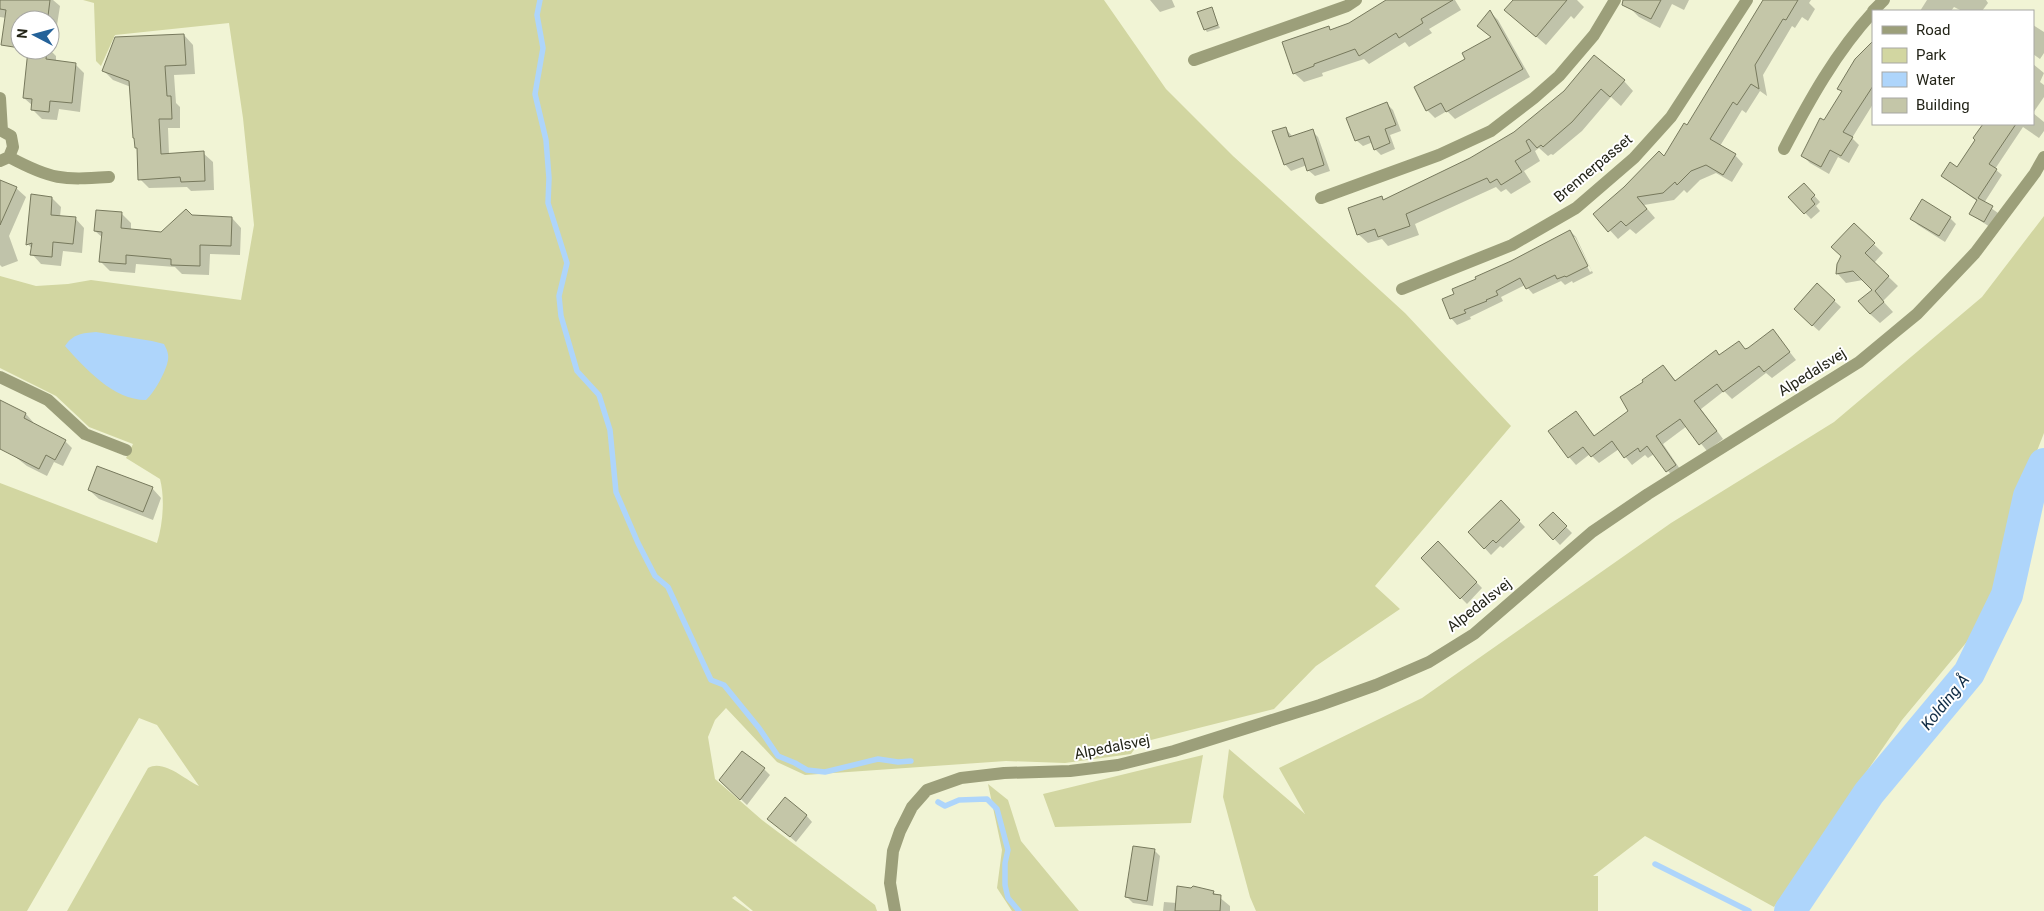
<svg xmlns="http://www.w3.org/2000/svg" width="2044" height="911" viewBox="0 0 2044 911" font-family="Roboto,sans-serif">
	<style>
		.green { fill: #d2d6a1 }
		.water { fill: #aed5fb }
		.shadow { fill: #0003; fill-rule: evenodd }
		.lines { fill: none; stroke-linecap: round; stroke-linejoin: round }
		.stream { stroke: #aed5fb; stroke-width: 5.5 }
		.river { stroke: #aed5fb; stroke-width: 32 }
		.building { fill: #c4c6a8; stroke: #77795d }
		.street { stroke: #9c9f7a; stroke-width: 12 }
		.labels { text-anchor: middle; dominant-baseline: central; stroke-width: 4; stroke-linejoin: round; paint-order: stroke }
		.street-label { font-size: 15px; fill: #232418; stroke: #fff }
		.water-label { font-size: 16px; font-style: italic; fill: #102c45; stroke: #fff }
	</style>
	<rect width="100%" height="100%" fill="#f1f4d5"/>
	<path class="green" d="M83,0H1104L1166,89L1233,156L1405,313L1511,426L1375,586L1400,609L1316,666L1274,709L1139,743L1131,754L1065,763L1006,761L805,775L777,762L726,708L715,720L708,737L715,779L762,820L875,905L877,911H753L735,896L732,898L750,911H67L148,768C164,759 185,780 199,786L157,725L139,718L27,911H0V483L157,543C163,524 165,498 160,479L126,458L133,444L89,427L56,396L0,368V276L36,286L68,284L91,280L241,300L254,225L243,118L229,23L115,35L101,66L96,61L94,3Z
		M2044,216V433L2007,528L1999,575L1975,632L1902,720L1774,907L1645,836L1593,876H1598V911H1256L1250,897L1223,797L1229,749L1305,814L1279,768L1422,698L1671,523L1834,422L1982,297Z
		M1203,755L1191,823L1055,827L1043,794Z
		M988,784L1008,800L1021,841L1079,911H1012L997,888L1002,850Z"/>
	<path class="water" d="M96,332L152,341L164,344C167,350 169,354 168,360C166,372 154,393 146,400C113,400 85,368 65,346C73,334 82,333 96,332Z"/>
	<path class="shadow" d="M0,0H53L60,6L57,25L50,24V20H20V48L13,47L6,18L0,17Z
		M1150,0H1172L1175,7L1160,12Z
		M1387,0H1455L1461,10L1429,29L1432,33L1409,47L1405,42L1369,64L1364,59L1322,73L1323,76L1304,82L1294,73L1328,28L1331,31L1350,24Z
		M1514,0H1577L1584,7L1574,19L1571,16L1546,45L1506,10Z
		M1634,0H1689L1684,10L1672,4L1660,28L1639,17L1630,8Z
		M1765,0H1811L1809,3L1815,9L1808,21L1802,17L1795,28L1792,26L1763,75L1767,96L1760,91L1746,113L1742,110L1720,146L1735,155L1743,164L1732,182L1716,173L1700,180L1687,193L1684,190L1674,200L1644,205L1655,218L1636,234L1630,229L1618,239L1595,214L1665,158L1687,127Z
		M1927,0H1986L1988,3L1982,11H1962L1954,7L1951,11H1920Z
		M1211,8L1220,28L1207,32L1205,29Z
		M1490,12L1498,20L1530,77L1455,119L1447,111L1435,118L1427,110L1467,59L1492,38L1479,26Z
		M2033,25L2044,32V53L2040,59L2033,54Z
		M184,35L193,45L195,74L174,75L176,103L180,107V128H168L169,154L203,153L213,162L214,190L191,191L187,187L149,188L140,179L131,87L113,80L104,71Z
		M1873,42V104L1852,138L1859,145L1849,163L1838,157L1829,174L1810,163L1803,156L1843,92L1839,88Z
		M27,50H50L56,56V62L75,64L84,73L80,112L59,109L57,120L42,119L33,110V106L24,98L29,50Z
		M2033,64L2044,73L2040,82L2044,85V97L2033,113L2044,122V131L2039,138L2023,127L1995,169L2002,175L1984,203L1998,213L1990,227L1970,214L1977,201L1942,176L1958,169L1977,140L1974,138L1984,124H2033Z
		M1624,81L1633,91L1621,106L1611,97L1582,131L1553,155L1551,154L1548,156L1539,148L1535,151L1540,161L1524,171L1531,182L1511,194L1506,189L1501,192L1496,187L1415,224L1419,235L1388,246L1382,239L1368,243L1358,234L1382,198L1385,201L1470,159L1515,133L1565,92Z
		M1386,103L1393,110L1401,131L1390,135L1395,149L1381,155L1375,149L1373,142L1363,146L1356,140Z
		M1285,128L1293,137L1312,131L1318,137L1330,171L1315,176L1308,170L1307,165L1291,171L1285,164Z
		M0,181L16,188L26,197L9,236L18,261L2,267L0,265Z
		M1804,184L1820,202L1816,206L1820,211L1811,219L1790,197Z
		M52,198L61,207L60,217L75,218L84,228L82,253L63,251L61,266L41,264L32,254V249L28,244Z
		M122,214L131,223V230L162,233L232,218L241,228L240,255L210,254L209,275L182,274L175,267L136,264L135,273L110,271L100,261L103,238L95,231Z
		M1950,218L1956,224L1945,242L1918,225L1912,219Z
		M1854,225L1883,253L1874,263L1898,286L1883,301L1893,312L1880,323L1870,314L1873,290L1863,280L1846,283L1837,273Z
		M1570,231L1576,237L1593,273L1573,283L1572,281L1565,285L1561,281L1533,294L1525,285L1501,297L1503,301L1470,317L1471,319L1457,325L1451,318L1456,295L1477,280ZM1572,237H1575L1592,271L1590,272Z
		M1817,285L1841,307L1819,331L1801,315Z
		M1773,331L1796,360L1772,378L1766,373L1732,399L1724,391L1701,409L1723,439L1707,451L1687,426L1663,444L1682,472L1674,478L1654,454L1648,458L1645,455L1632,465L1619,449L1599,463L1590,454L1576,465L1569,457L1576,413L1595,436L1630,412L1645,382L1663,366L1676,381L1720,356L1746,350Z
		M0,401L26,414L33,422L32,424L65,441L72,448L63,466L54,462L47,476L27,466L0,445Z
		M152,488L161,498L153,520L99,499L89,490Z
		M1501,502L1525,527L1503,548L1500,546L1491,555L1470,532Z
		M1553,514L1572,533L1560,545L1541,525Z
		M1438,543L1482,588L1467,604L1422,558Z
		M764,769L770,775L747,805L721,780Z
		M806,815L812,822L796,842L769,819Z
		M1154,850L1160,856L1153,906L1133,903L1127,897Z
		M1213,892L1230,906V911H1163L1164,902L1177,903Z"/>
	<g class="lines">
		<path class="stream" d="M540,0L537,15L543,48L535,94L546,140L549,178L548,203L567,263L559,296L561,316L577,371L599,395L610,430L616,492L638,543L655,576L668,587L711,680L724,685L759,728L778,756L795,763L807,770L825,772L878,759L898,762L911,761
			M938,802L945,806L959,800L987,799L997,809L1008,850L1005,863V885L1008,898L1019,911
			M1655,864L1749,911"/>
		<path class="river" d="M1790,911L1869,793L1969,673L2007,595L2029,496L2044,464"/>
	</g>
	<path class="building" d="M0,0H50L48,16L32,14L31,20H20V48L1,45L6,10L0,9Z
		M1386,0H1453L1421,19L1423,23L1399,38L1396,33L1359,56L1355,49L1314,64V66L1293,74L1282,42L1329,26L1330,30L1349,23Z
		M1513,0H1567L1536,37L1504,10Z
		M1623,0H1661L1651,19L1622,5Z
		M1763,0H1798L1786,20L1783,19L1755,65L1759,89L1751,84L1737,105L1733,102L1710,139L1736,154L1723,175L1706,165L1691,171L1677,185L1675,182L1663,193L1637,197L1647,209L1626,226L1621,221L1608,232L1593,214L1624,187L1659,151L1664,156L1684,123L1687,125Z
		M1212,7L1218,25L1204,30L1197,12Z
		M1490,10L1523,69L1446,112L1441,103L1426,111L1414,87L1465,59L1462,53L1491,37L1477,26Z
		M184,34L186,65L165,66L167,96H171L172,119H159L161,154L204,151L205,181L181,182L180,177L138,180L137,148H135L134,138H133L129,81L102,71L115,37Z
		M1873,41V86L1843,132L1853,137L1841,156L1830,150L1821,167L1801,156L1820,118L1824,120L1842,91L1837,89L1855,59Z
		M28,50H47L46,59L76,63L72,103L50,101L49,112L31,110L32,99L23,98Z
		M1594,55L1625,80L1610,97L1601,89L1572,122L1543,147L1541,145L1537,148L1529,139L1526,141L1531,151L1515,161L1522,172L1501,185L1497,179L1490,183L1487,178L1406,214L1410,226L1378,237L1375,229L1357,235L1348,208L1382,196L1383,200L1470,158L1514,132L1564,91Z
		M1387,102L1396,125L1385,129L1390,143L1374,150L1369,136L1355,141L1346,118Z
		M1983,124H2016L1989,164L1997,169L1978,198L1993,206L1984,222L1969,214L1977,200L1941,176L1950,162L1957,167L1975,140L1973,138Z
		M1286,127L1289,137L1313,129L1324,165L1307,171L1303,158L1284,165L1272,131Z
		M0,180L17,187L0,225Z
		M1804,183L1815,195L1811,199L1815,204L1804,214L1788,197Z
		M31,194L52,197L51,215L76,217L73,244L53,242L52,257L30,255L32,243L26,245Z
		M1922,199L1951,217L1939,236L1910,219Z
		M186,209L192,215L232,217L231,246L200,245V266L171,265V259L126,255V264L99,262L102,232L94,231L96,210L122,212L121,228L161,232Z
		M1854,223L1875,243L1865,253L1889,276L1875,291L1884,302L1870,314L1858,301L1872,290L1853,271L1836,274L1837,264L1841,256L1831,247Z
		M1570,230L1588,266L1566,277L1565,276L1557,279L1555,275L1526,289L1520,278L1496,291L1498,295L1486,300L1487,301L1464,310L1466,313L1450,319L1442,299L1454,294L1452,289L1476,279L1475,277L1511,261Z
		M1817,283L1835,300L1812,326L1794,309Z
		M1773,329L1790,352L1764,372L1759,366L1723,392L1717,384L1694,401L1717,431L1699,445L1680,419L1656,436L1676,465L1666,472L1647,446L1640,452L1638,448L1624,458L1612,441L1591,457L1583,447L1568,458L1548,431L1576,411L1594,436L1628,411L1620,397L1643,382L1642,380L1663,365L1675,381L1716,350L1719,355L1739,341L1745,349L1748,348Z
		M0,400L26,413L24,418L66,440L55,460L46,455L39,469L0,449Z
		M97,466L153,487L143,512L88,490Z
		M1501,500L1520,520L1496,543L1493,540L1484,549L1468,532Z
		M1553,512L1567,526L1553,540L1539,525Z
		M1438,541L1477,582L1460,599L1421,558Z
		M742,751L765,768L740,800L719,780Z
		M785,797L807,815L790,837L767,819Z
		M1133,846L1155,849L1147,901L1125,897Z
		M1177,886L1191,888L1193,886L1214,891L1213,894L1221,895L1220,911H1175Z"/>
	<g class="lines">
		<path class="street" d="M1873,11L1884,0
			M1194,60L1347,6L1356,0
			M0,98L2,131
			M0,130L11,136L13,147L9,157L0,161
			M1784,149C1809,101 1836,52 1873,12
			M9,157C52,180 62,180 109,177
			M1321,198L1439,155L1491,131L1534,98L1559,76L1594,35L1615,0
			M1402,289L1512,245L1576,208L1634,158L1671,117L1747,0
			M0,377L48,400L85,434L126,450
			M895,911L890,883L893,851L900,831L912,807L927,790L961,778L1004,773L1070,771L1118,765L1174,751L1320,705L1376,685L1429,662L1474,634L1592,532L1648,494L1859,362L1894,333L1917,314L1975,253L2035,173L2044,157"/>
	</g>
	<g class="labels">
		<g class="street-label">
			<text transform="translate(1593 168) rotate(-40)">Brennerpasset</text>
			<text transform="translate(1812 372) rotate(-32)">Alpedalsvej</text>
			<text transform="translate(1479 605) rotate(-38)">Alpedalsvej</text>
			<text transform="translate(1112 747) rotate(-11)">Alpedalsvej</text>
		</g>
		<g class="water-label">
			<text transform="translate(1945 702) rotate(-51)">Kolding Å</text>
		</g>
	</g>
	<rect x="1872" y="10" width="162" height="115" fill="#ffffff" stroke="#a7a7a3"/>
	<rect x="1882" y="26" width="25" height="8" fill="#9c9f7a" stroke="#a7a7a3"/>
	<text x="1916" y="35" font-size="15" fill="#232418">Road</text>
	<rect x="1882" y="48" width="25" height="15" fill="#d2d6a1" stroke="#a7a7a3"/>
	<text x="1916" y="60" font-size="15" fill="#232418">Park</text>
	<rect x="1882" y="72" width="25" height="15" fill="#aed5fb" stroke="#a7a7a3"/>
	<text x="1916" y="85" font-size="15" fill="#232418">Water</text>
	<rect x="1882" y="98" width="25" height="15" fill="#c4c6a8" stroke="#a7a7a3"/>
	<text x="1916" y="110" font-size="15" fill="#232418">Building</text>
	<g transform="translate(35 35) rotate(276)"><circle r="24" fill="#ffffff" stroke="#a7a7a3"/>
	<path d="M0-4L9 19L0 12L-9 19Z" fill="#246299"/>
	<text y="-8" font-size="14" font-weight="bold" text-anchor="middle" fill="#232418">N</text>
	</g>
</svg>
